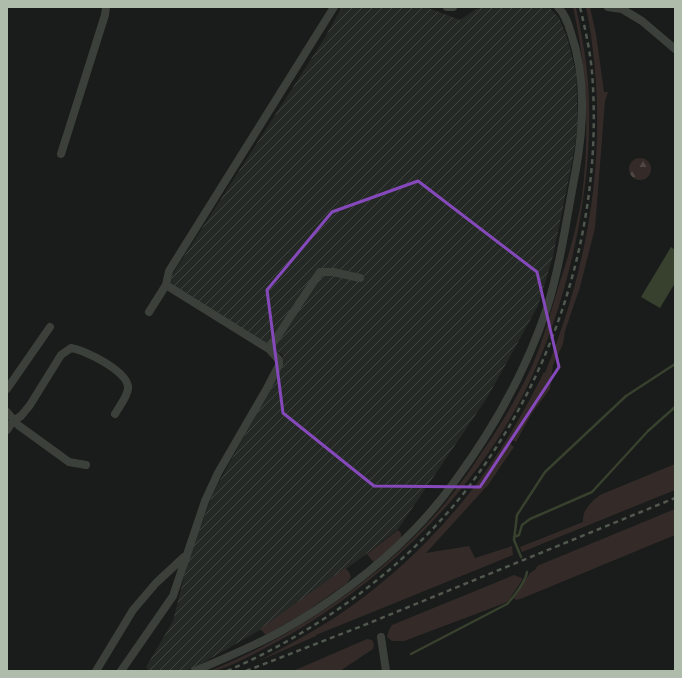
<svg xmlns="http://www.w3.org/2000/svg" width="682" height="678" viewBox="0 0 682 678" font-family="'Nunito Sans',sans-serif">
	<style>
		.industrial { fill: url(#industrial-furrows) }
		.green { fill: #342b29 }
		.forest { fill: url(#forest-firs) }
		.water { fill: #37412e }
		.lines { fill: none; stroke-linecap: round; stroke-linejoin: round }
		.stream { stroke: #37412e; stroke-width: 2.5 }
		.street { stroke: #3b413a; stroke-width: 8 }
		.rail { stroke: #50584f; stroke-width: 2.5; stroke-dasharray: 5 4; stroke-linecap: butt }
		.marked { fill: none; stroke: #8549bb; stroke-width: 3; stroke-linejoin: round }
	</style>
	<defs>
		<pattern id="industrial-furrows" width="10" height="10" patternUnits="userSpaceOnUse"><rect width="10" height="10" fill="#252926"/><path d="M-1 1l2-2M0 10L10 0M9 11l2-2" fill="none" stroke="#424643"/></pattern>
		<pattern id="forest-firs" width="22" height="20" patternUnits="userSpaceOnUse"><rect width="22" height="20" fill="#342b29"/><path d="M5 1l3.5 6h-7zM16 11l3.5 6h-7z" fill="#4f4845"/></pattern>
	</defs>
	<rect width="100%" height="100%" fill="#191c1a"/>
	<path class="industrial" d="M342,7H426L460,20L476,9L489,7H549L559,18L568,40L576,73L578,125L572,163L553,256L538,306L487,398L398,529L361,558L265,627L194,668L184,671H149L146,667L173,621L188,561L213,493L283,366V355L174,288L171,282L172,275L324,39Z"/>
	<path class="green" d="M573,7H576C581,31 586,56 588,81C592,139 586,197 573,254C564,292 553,329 537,365C495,465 413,554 323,614C298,631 272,645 244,659C233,664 221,671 209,671C296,636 386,575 446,502C459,486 471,469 482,452C501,425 518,396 532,366C543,341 550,314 558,288C568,258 577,227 582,196C590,132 587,69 573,7Z
		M586,7H590L596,34L604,92H608L605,101L595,228L580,287L565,331L563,344L553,365L550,389L532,413L516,442L511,439L509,443L514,447L488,485L426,553L469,546L475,558L512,546L513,555L316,635V636L257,662C282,648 307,635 331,620C390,582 447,527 487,469C509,438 527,406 544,372L545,373C593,254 611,133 586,7Z
		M675,464V490L522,552L520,547L583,522C582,510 591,502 600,495Z
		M675,509V535L523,598L516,600L514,598L530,573L536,569L537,566Z
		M398,530L401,533V538L374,563L367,554Z
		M345,568L349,572L351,577L347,583L304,613L266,635L260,629Z
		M514,575L522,578V580L509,600L505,603L404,641H392L387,637L389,630L392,625Z
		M367,639L372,640L374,644L373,649L340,671H293Z"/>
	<path class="forest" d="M629 169a11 11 0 1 1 22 0a11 11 0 1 1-22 0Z"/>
	<path class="water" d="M671,247L675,250V283L660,308L641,297Z"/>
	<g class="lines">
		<path class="stream" d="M514,537L519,535L522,525L530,519L592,492L648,431L675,407
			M521,557L514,540L517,515L545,472L626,396L675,364
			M411,654L507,604C513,598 526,581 527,572"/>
		<path class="street" d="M447,7H453
			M608,7L622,9L642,21L675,49
			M61,154L105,15L106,7
			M149,312L166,285L169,271L334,7
			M269,349L320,272H333L360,278
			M7,389L50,327
			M7,412L18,425L69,462L86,465
			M7,430L13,421L21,416L30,405L61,355L71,348C85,350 130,372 128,389C127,397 119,407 115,414
			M381,637L386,671
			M96,671L133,610L156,583L184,557
			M121,671L173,596L205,501L218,473L266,390L279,365V360L269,349L166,285
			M195,671C225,658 255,646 283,630C328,605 376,569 412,532C428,516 442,499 455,481C494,428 526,371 547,308C561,263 567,215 576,169C584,124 586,76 571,33C568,23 565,14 558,7"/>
		<path class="rail" d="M227,671C325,629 423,555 483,467C563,353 603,211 592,72C590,50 585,28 580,7
			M246,671L362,626L675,498"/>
	</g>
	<path class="marked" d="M418,181L537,272L559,367L480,487L374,486L283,413L267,290L332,212Z"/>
	<rect width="682" height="678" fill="none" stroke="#afbcab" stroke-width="16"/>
</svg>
